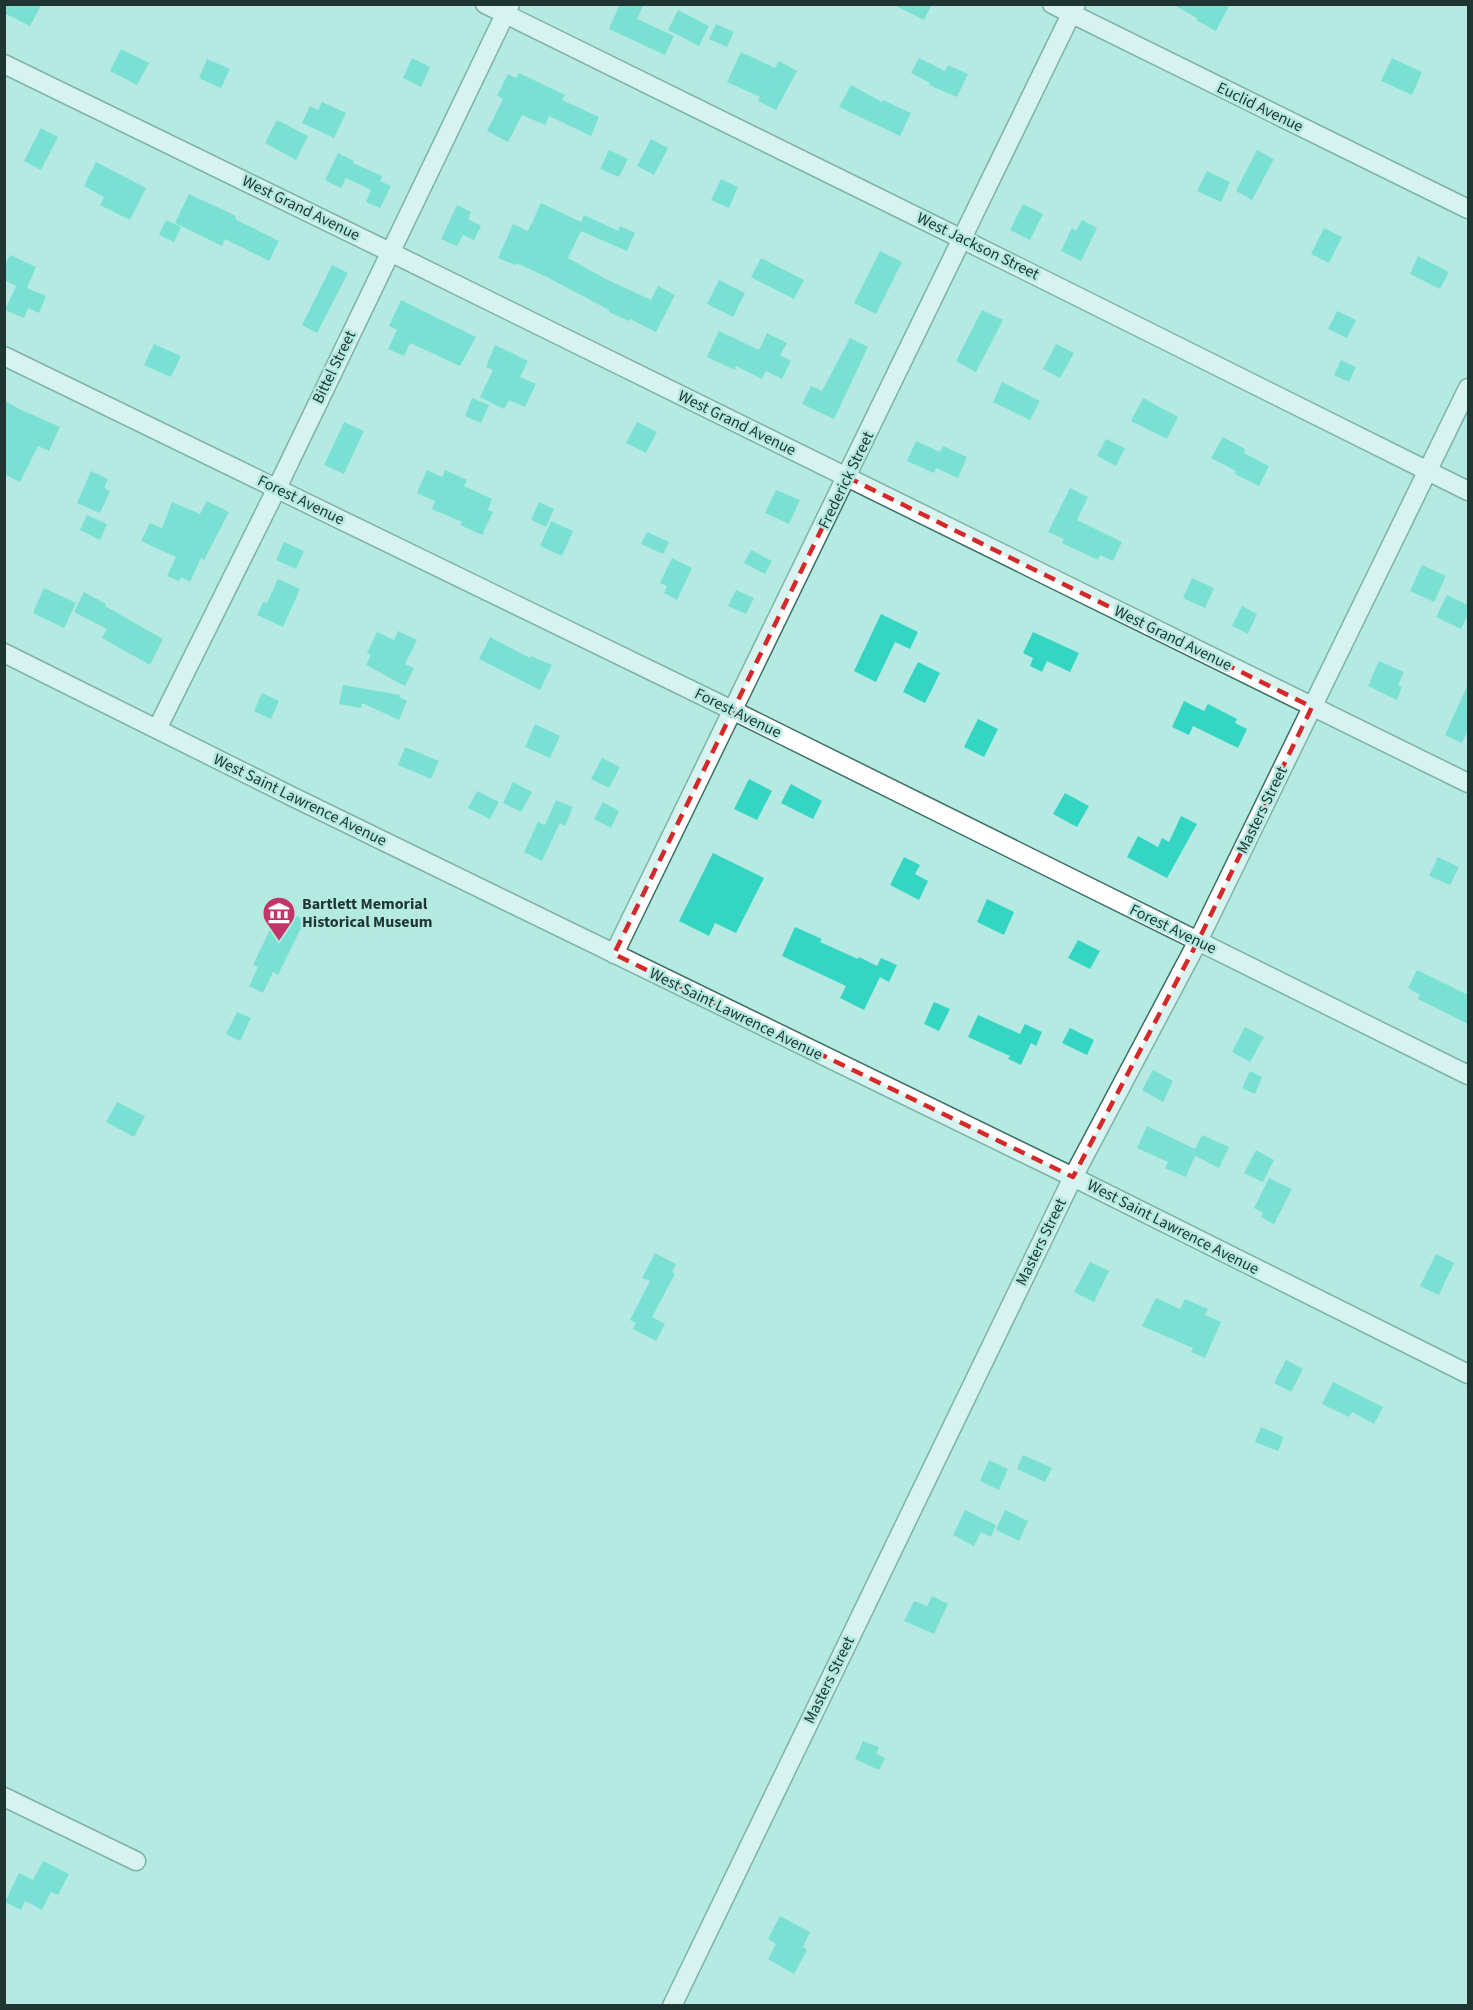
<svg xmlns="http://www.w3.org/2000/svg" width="1473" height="2010" viewBox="0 0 1473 2010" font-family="'Source Sans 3',sans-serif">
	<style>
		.building { fill: #35d5c4 }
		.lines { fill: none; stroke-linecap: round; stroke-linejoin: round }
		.minor-casing { stroke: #3b6f68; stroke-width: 21 }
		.minor { stroke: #fff; stroke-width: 18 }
		.marked { fill: none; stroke: #d62828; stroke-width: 4.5; stroke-dasharray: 12 8; stroke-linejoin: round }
		.labels { text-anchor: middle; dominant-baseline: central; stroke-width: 5; stroke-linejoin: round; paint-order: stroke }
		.street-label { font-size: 16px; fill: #1f3531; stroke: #b4eae1 }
		.poi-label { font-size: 16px; font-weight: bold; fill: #1f3531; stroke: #b4eae1; text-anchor: start }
	</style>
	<rect width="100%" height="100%" fill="#b4eae1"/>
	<path class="building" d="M4,4H42L30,26L4,13Z
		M620,4H644L637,19L674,36L665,55L609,29Z
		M892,4H932L924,20Z
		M1172,4H1230L1216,31L1196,20L1197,18Z
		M678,10L709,26L699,46L668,30Z
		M716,24L734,32L727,47L709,39Z
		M121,49L149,63L137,85L110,71Z
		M741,52L775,68L779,61L797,71L776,110L758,101L760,97L727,82Z
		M412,58L430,67L421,87L403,78Z
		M919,58L945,71L948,65L968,74L957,97L929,85L930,83L911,73Z
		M1392,58L1422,72L1412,95L1381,81Z
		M207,59L230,69L221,88L199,78Z
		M519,73L565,95L562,100L599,117L591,136L549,116L545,125L522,115L508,142L487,131L503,99L497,96L508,74L516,78Z
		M851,85L882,102L883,100L911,113L900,136L839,107Z
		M322,102L346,113L334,138L302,123L310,106L318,110Z
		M277,120L308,136L296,160L265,143Z
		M41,128L58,137L41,170L24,161Z
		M651,139L668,148L654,175L637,166Z
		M609,150L628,159L619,177L600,169Z
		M1257,150L1274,159L1252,200L1236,191Z
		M338,153L354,161L353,163L382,176L380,181L391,186L380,208L366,202L371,190L346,178L341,188L325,180Z
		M96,162L146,188L130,220L100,205L104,197L84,186Z
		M1207,171L1230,182L1221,202L1197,191Z
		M721,179L738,187L729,208L711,200Z
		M189,194L236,216L235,219L279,241L269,261L225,239L222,246L175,223Z
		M541,203L581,222L584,215L618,231L620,226L635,233L627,251L581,231L568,258L604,278L651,300L658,286L675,295L656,332L630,319L629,321L609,312V310L547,277L516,263L515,265L498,258L513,224L528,231Z
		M1023,204L1043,214L1030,240L1010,230Z
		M457,205L471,212L468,219L481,226L474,240L463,235L457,246L441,239Z
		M166,220L181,227L174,242L159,235Z
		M1082,220L1097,228L1081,261L1061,251L1072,228L1076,231Z
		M1324,228L1342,237L1329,263L1311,254Z
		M880,251L902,262L876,314L854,303Z
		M10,255L36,267L27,288L46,296L39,313L28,308L24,318L5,310L16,286L4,280V267Z
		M1418,256L1449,272L1440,289L1410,274Z
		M761,258L804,280L794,299L751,277Z
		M332,265L348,273L317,333L302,325Z
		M719,280L745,293L733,317L707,304Z
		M401,300L476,337L460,366L410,343L404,356L388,349L397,330L389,326Z
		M982,310L1003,320L976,372L956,361Z
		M1337,311L1356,320L1347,338L1328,329Z
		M719,331L759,350L767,333L787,343L780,355L791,361L782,379L766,371L762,379L736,366L735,370L707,357Z
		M850,338L868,347L834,419L802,404L811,386L822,391Z
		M154,344L181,356L171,377L144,365Z
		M1056,344L1074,353L1060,378L1043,369Z
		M495,345L528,361L520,377L536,384L525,407L509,400L504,409L480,397L493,370L486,367Z
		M1341,360L1356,367L1349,382L1334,375Z
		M1002,382L1040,401L1030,420L993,402Z
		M472,398L489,405L481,423L465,416Z
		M1143,398L1178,417L1167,439L1131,421Z
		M4,400L19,409L60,427L49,451L38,446L20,482L4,474Z
		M344,422L364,431L344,474L324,465Z
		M637,422L657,432L646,453L626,443Z
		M1223,437L1245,449L1244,453L1269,466L1259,486L1235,474L1236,471L1211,458Z
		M1106,439L1125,448L1116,466L1097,456Z
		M916,441L940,452L943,446L967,457L958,478L936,468L934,473L907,461Z
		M427,470L442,477L445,470L467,480L464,486L492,499L488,510L493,512L482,535L460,525L462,522L432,509L435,501L417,493Z
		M91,471L108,479L104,488L110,491L100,513L77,503Z
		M1070,488L1088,497L1077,520L1122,542L1113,561L1100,555L1098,560L1062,543L1064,539L1048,532Z
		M776,490L800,500L789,524L765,513Z
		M207,501L229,512L204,560L201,558L190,582L181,577L179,581L167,576L176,557L141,541L150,523L162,528L172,502L200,514Z
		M539,502L554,509L546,527L531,520Z
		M87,515L107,524L100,540L80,530Z
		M551,521L573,531L562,556L540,546Z
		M647,532L669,542L663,554L641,544Z
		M284,542L304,551L296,569L276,560Z
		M751,550L772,561L765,574L744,563Z
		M672,558L692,568L677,600L664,593L667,586L660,583Z
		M1422,565L1446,576L1434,602L1410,591Z
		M1192,578L1214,588L1205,608L1183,598Z
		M278,579L300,589L283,627L257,615L263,602L267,603Z
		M44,588L76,603L64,628L33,613Z
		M736,590L754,598L746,614L728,606Z
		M84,592L106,604L105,606L163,639L150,665L102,638L107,629L74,612Z
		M1447,595L1468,605V614L1461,629L1436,617Z
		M1242,606L1257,614L1248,634L1232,626Z
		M881,614L918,632L910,649L895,642L876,682L854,671Z
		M398,631L417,640L405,664L414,668L405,686L366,665L371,655L367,653L377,632L394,640Z
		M1033,632L1079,653L1070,672L1047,661L1042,672L1030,666L1033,658L1023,653Z
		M490,637L530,658L531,656L552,665L540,690L479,659Z
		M1379,661L1404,672L1398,685L1402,687L1397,700L1368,686Z
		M918,662L940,673L925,703L903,692Z
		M1468,684V730L1462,743L1445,735Z
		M343,685L400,695L399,697L407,701L399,720L362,703L361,708L339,704Z
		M262,693L279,701L271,719L254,711Z
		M1184,701L1204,711L1208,704L1237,719L1235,723L1247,729L1238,748L1193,726L1189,735L1172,727Z
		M978,719L998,729L984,757L964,747Z
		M535,724L560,736L550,758L525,747Z
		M405,747L439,761L431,779L398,765Z
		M602,758L620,767L609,788L591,779Z
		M749,779L772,791L757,820L734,809Z
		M513,782L532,792L521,812L503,803Z
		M791,784L822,801L813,819L781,803Z
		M477,791L499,802L490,819L468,808Z
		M1065,793L1089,806L1077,827L1053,814Z
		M556,800L573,807L565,826L560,823L542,861L524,852L538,822L545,825Z
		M603,802L619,811L611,828L594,819Z
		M1181,816L1197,824L1167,878L1127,857L1138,836L1158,847L1162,838L1169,842Z
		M713,853L764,878L736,933L715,923L709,936L679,921Z
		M904,857L920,865L915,874L928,881L919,900L890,885Z
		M1438,857L1459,867L1450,885L1429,876Z
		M987,899L1014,912L1004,935L977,922Z
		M280,908L305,920L278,975L273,972L263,993L249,986L258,967L253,965Z
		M795,927L822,939L820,942L858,959L859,957L877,966L881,958L897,965L889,982L880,977L864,1010L840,998L846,986L782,956Z
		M1078,940L1100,951L1090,969L1068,958Z
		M1417,970L1468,995V1024L1418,999L1420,995L1408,988Z
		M934,1002L950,1009L939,1031L924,1024Z
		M237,1012L251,1018L240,1041L226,1034Z
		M978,1015L1020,1034L1025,1024L1042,1032L1036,1046L1031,1043L1021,1065L1008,1059L1010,1056L968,1037Z
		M1245,1027L1264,1037L1250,1062L1232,1052Z
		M1070,1028L1094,1040L1087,1055L1062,1043Z
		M1153,1070L1173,1081L1163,1102L1142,1090Z
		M1250,1071L1262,1077L1255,1094L1242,1088Z
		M117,1102L145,1116L134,1137L106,1122Z
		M1147,1126L1195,1149L1202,1135L1229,1147L1219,1168L1195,1156L1186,1177L1165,1168L1168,1162L1137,1148Z
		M1256,1150L1274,1160L1263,1182L1244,1173Z
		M1269,1178L1292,1189L1274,1224L1261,1217L1263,1213L1254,1208Z
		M655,1253L676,1264L672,1272L675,1274L652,1317L665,1324L656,1341L633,1329L636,1323L630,1320L650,1281L642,1278Z
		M1436,1254L1454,1263L1439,1295L1420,1286Z
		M1090,1262L1109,1271L1094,1302L1074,1292Z
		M1156,1298L1180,1309L1185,1299L1208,1309L1205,1315L1221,1322L1205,1358L1191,1352L1193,1348L1142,1326Z
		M1286,1360L1303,1369L1291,1392L1274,1383Z
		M1333,1382L1383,1407L1374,1424L1352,1412L1349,1417L1322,1404Z
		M1261,1427L1284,1437L1278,1451L1255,1442Z
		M1023,1455L1052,1468L1045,1482L1017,1469Z
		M989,1460L1008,1469L999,1490L980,1481Z
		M965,1510L996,1525L991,1537L981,1532L974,1546L953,1535Z
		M1005,1510L1028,1521L1019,1541L996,1530Z
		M932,1596L948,1604L934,1634L904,1621L914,1601L927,1606Z
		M863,1741L879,1747L876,1754L885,1758L879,1770L855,1759Z
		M43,1861L69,1874L58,1895L51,1892L42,1910L25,1901L21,1910L5,1902L19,1873L33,1880Z
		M780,1916L810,1932L803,1947L807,1950L794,1974L768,1959L776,1944L768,1939Z"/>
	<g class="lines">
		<g class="minor-casing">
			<path id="minor" d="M485,4L962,239L1468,491
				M1052,4L1468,209
				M4,64L390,252L1468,783
				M4,356L734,711L1468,1075
				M4,653L291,796L1073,1177L1468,1374
				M157,729L277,488L510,4
				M614,954L1076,4
				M4,1797L136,1861
				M672,2006L1073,1177L1198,941L1468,388"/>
		</g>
		<use href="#minor" class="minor"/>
	</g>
	<path d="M0 0H1473V2010H0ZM847,477L1312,707L1198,941L1073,1177L614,954Z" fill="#b4eae1" fill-opacity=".55" fill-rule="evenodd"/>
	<path class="marked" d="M847,477L1312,707L1198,941L1073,1177L614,954Z"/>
	<defs>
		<g id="museum-pin" transform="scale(1.725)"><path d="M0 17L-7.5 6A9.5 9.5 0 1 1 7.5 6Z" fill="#c23566" stroke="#b4eae1"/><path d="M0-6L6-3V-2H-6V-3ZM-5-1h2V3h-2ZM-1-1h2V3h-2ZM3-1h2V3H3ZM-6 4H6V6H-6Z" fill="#fff"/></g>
	</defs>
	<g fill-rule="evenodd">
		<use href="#museum-pin" x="279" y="913"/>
	</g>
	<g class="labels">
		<g class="street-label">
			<text transform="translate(1260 107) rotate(26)">Euclid Avenue</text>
			<text transform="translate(301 208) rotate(26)">West Grand Avenue</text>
			<text transform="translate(978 246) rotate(26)">West Jackson Street</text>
			<text transform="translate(334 367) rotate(-64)">Bittel Street</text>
			<text transform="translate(737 423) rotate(26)">West Grand Avenue</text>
			<text transform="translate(846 480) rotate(-64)">Frederick Street</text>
			<text transform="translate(301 500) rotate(26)">Forest Avenue</text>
			<text transform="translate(1173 638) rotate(26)">West Grand Avenue</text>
			<text transform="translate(738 713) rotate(26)">Forest Avenue</text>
			<text transform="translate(300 800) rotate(26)">West Saint Lawrence Avenue</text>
			<text transform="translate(1262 810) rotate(-64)">Masters Street</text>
			<text transform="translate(1173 929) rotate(26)">Forest Avenue</text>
			<text transform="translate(736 1014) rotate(26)">West Saint Lawrence Avenue</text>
			<text transform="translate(1173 1227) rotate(27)">West Saint Lawrence Avenue</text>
			<text transform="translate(1041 1242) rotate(-64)">Masters Street</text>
			<text transform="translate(829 1680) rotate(-64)">Masters Street</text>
		</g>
		<g class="poi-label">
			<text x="302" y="904">Bartlett Memorial<tspan x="302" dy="18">Historical Museum</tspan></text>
		</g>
	</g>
	<rect width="1473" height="2010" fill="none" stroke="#1f3531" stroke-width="12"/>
</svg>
